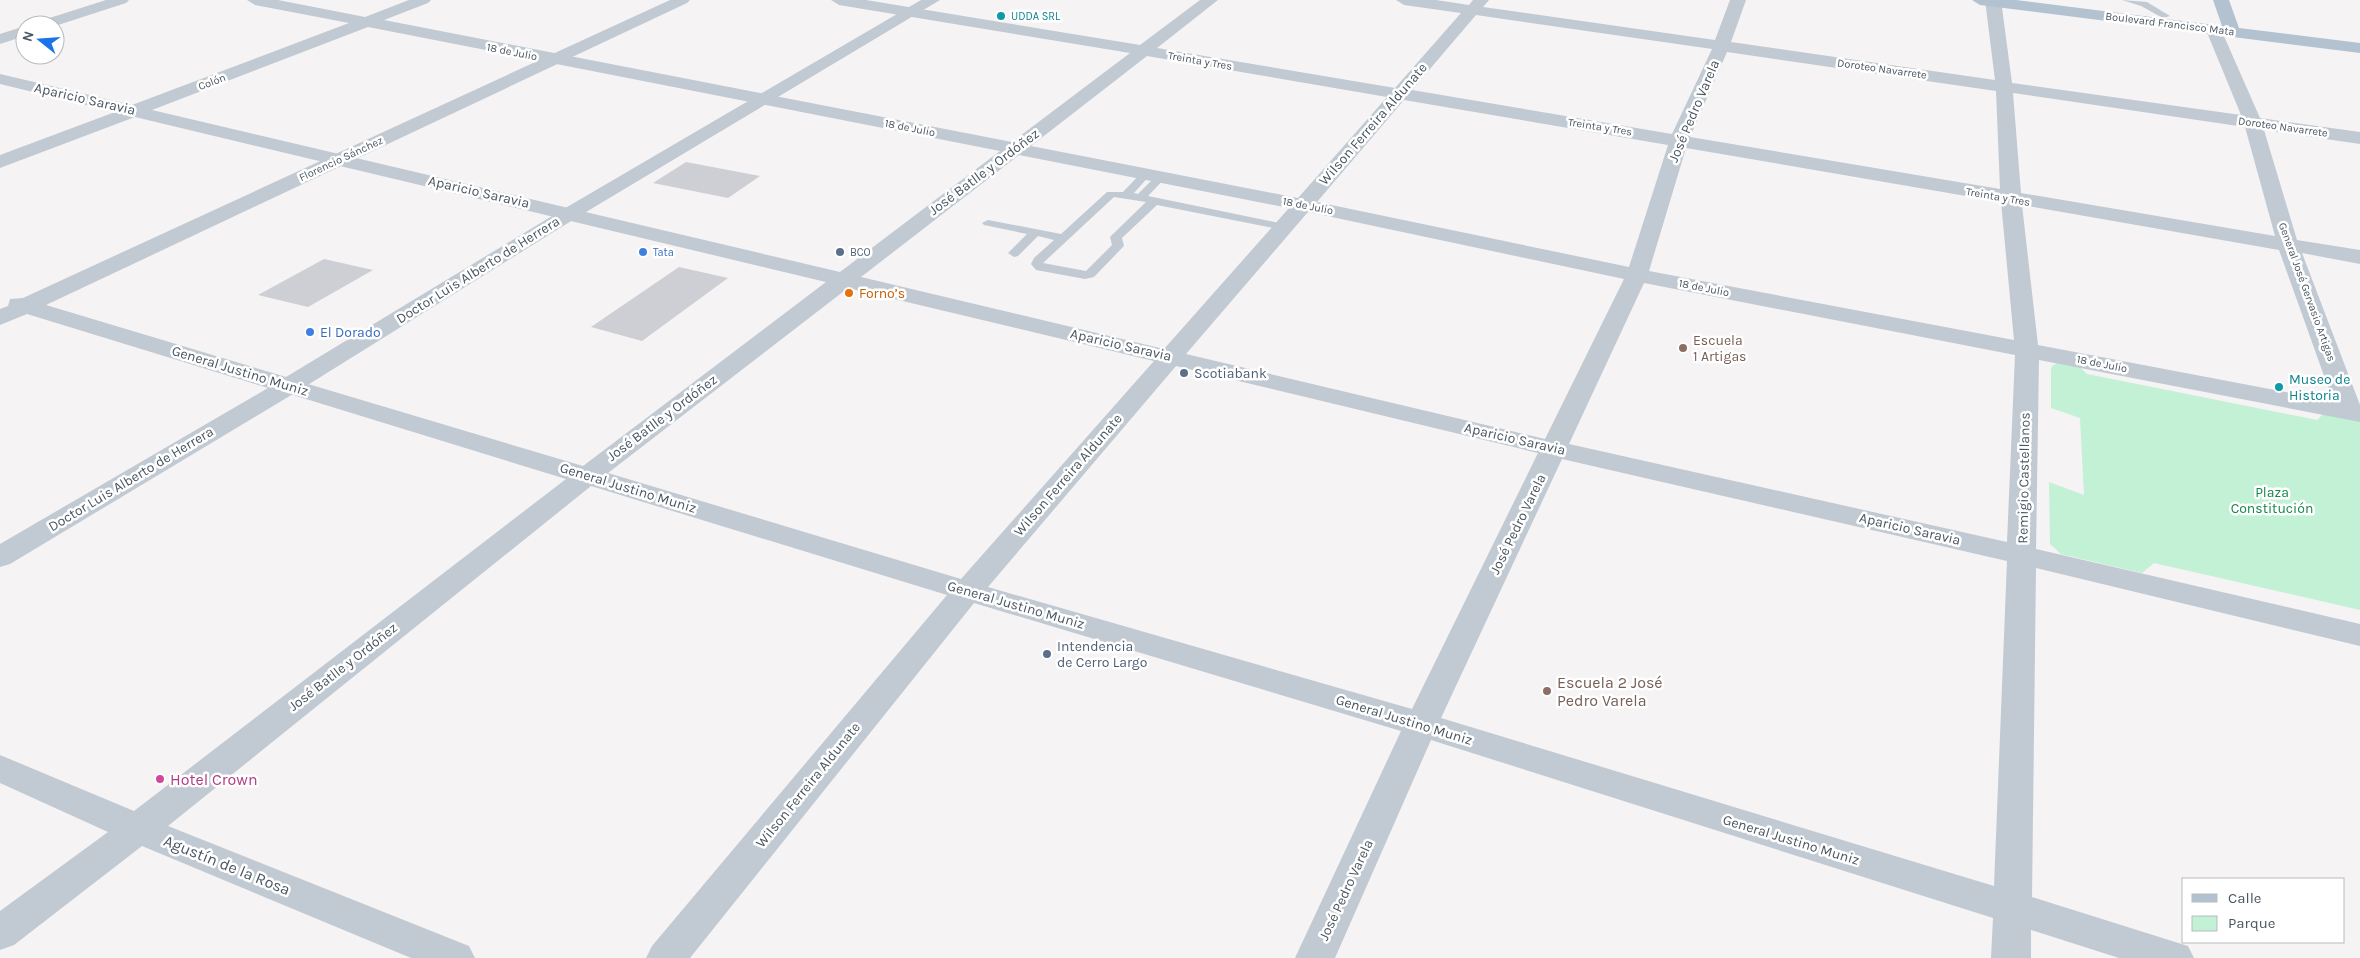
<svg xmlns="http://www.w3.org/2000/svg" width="2360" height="958" viewBox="0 0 2360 958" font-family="Karla,sans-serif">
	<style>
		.green { fill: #c3f1d5 }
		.building { fill: #cdcfd5 }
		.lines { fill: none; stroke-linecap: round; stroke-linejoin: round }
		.service { fill: #c1cad2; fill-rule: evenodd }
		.minor { fill: #c1cad2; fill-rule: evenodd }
		.tertiary { fill: #c1cad2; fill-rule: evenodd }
		.primary { fill: #b3c2d1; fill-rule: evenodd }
		.culture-dot { fill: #0f9aa8; stroke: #fff; stroke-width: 2 }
		.shop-dot { fill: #3f7fe0; stroke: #fff; stroke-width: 2 }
		.service-dot { fill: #5c6f8a; stroke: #fff; stroke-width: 2 }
		.food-dot { fill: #e8710a; stroke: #fff; stroke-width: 2 }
		.education-dot { fill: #8d6e63; stroke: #fff; stroke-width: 2 }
		.hotel-dot { fill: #d1479c; stroke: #fff; stroke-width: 2 }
		.labels { text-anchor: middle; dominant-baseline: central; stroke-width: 5; stroke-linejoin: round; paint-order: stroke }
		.far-culture-label { font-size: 11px; fill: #0d838f; stroke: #fff; text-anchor: start }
		.far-street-label { font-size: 11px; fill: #4a5661; stroke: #fff }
		.far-shop-label { font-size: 11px; fill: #366cbe; stroke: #fff; text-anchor: start }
		.far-service-label { font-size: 11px; fill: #4e5e75; stroke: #fff; text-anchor: start }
		.street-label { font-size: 14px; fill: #4a5661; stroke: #fff }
		.food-label { font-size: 14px; fill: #c56008; stroke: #fff; text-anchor: start }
		.shop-label { font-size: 14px; fill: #366cbe; stroke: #fff; text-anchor: start }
		.education-label { font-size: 14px; fill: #785e54; stroke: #fff; text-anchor: start }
		.service-label { font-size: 14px; fill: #4e5e75; stroke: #fff; text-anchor: start }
		.culture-label { font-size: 14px; fill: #0d838f; stroke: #fff; text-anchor: start }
		.park-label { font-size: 14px; fill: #17864f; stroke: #fff }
		.near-education-label { font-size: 16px; fill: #785e54; stroke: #fff; text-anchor: start }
		.near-hotel-label { font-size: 16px; fill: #b23c85; stroke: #fff; text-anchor: start }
		.near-street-label { font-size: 16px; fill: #4a5661; stroke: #fff }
	</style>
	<rect width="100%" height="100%" fill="#f5f3f3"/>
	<path class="green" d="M2058,363L2080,367L2087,374L2317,420L2323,414L2360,421V610L2154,563L2142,573L2061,554L2050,544L2049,482L2084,495L2080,418L2051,408V369L2052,366Z"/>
	<path class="building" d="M686,162L760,176L728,198L653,183Z
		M324,259L373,270L308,307L258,295Z
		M679,267L728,278L642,341L591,327Z"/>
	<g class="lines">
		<path class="service" d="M2122,0L2147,2L2170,16L2163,18L2141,6Z
			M1146,171L1151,174L1134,193L1138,194L1157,175L1161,174L1166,177L1148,196L1284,224L1290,227L1284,230L1157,205L1122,238L1124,246L1122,248L1094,277L1085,279L1036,270L1031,264L1034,258L1054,240L1038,236L1018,256L1014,257L1008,253L1027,234L984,225L982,223L988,220L1061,234L1107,192H1123L1142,172ZM1114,197L1146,202L1112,235L1110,237L1112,245L1086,271L1043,263Z"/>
		<path class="minor" d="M106,0H129L126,3L55,26L35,25L37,22Z
			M247,0H278L365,17L409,0H431L428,3L384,20L1012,142L1130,53L839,5L831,0H866L1140,45L1200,0H1218L1157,48L1395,88L1461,13L1404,5L1396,0H1436L1469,5L1473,0H1489L1483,7L1715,40L1730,0H1746L1731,42L1995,80L1985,0H2001L2012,83L2241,115L2206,30L2208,27H2220L2260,118L2360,132V144L2264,130L2297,240L2360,250V264L2302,253L2360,405V422L2039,360L2036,549L2360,624V646L2036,568L2032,897L2188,946L2194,958H2119L2031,930V958H1991L1993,918L1431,740L1335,958H1295L1401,731L974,603L690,958H646L652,946L947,595L591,486L168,826L469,946L475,958H411L142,846L14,945L0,950V911L108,832L0,783V755L134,811L566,479L280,391L276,386L280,381L289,378L298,381L583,466L826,282L135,117L0,168V155L115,112L0,84V74L132,105L349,23L255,5ZM1476,15L1712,49L1672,134L1412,90ZM368,27L1000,151L840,272L152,110ZM1727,52L1996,91L2000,189L1690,137ZM1147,56L1387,97L1298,198L1031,146ZM2013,93L2245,127L2275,236L2021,193ZM1404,100L1668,145L1629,267L1317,202ZM1686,148L2001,202L2014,340L1649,271ZM1019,155L1289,208L1164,349L861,277ZM2022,205L2279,250L2333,401L2038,345ZM1308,212L1624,279L1545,439L1186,354ZM1644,283L2015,355L2007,542L1569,444ZM848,288L1154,361L961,579L608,473ZM1176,366L1538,453L1412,709L988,587ZM1562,459L2007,561L1994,886L1441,718Z
			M25,26V36L0,44V34Z"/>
		<path class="tertiary" d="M670,0H690L687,3L46,305L286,377L562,210L921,0H940L576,218L298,391L10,564L0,567V544L268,388L27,314L0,325V309L8,306L10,299L23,298Z"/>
		<path class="primary" d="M1972,0H2016L2222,26L2213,0H2229L2239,28L2360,43V53L1980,5Z"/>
	</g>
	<g class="culture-dot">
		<circle cx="1001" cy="16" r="5"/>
		<circle cx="2279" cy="387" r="5"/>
	</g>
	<g class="shop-dot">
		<circle cx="643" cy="252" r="5"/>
		<circle cx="310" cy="332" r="5"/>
	</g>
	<g class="service-dot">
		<circle cx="840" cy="252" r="5"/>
		<circle cx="1184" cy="373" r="5"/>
		<circle cx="1047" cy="654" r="5"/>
	</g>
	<circle class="food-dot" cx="849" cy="293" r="5"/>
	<g class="education-dot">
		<circle cx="1683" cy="348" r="5"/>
		<circle cx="1547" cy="691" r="5"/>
	</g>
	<circle class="hotel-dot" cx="160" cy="779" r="5"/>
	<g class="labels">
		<g class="far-culture-label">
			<text x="1011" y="16">UDDA SRL</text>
		</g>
		<g class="far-street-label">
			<text transform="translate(2170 24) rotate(7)">Boulevard Francisco Mata</text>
			<text transform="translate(512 52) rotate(11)">18 de Julio</text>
			<text transform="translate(1200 61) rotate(10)">Treinta y Tres</text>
			<text transform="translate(1882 69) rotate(8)">Doroteo Navarrete</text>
			<text transform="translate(212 82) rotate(-21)">Colón</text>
			<text transform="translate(1600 127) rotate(9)">Treinta y Tres</text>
			<text transform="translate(2283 127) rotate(8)">Doroteo Navarrete</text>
			<text transform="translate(910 128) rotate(11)">18 de Julio</text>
			<text transform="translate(341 159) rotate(-25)">Florencio Sánchez</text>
			<text transform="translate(1998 197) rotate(10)">Treinta y Tres</text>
			<text transform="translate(1308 206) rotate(11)">18 de Julio</text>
			<text transform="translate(1704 288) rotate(11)">18 de Julio</text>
			<text transform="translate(2307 292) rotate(70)">General José Gervasio Artigas</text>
			<text transform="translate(2102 364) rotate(11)">18 de Julio</text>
		</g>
		<g class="far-shop-label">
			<text x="653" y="252">Tata</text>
		</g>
		<g class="far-service-label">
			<text x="850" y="252">BCO</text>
		</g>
		<g class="street-label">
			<text transform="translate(85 99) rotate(13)">Aparicio Saravia</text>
			<text transform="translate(1694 111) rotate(-67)">José Pedro Varela</text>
			<text transform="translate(1373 124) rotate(-49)">Wilson Ferreira Aldunate</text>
			<text transform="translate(984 172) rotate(-37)">José Batlle y Ordóñez</text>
			<text transform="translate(479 192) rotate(13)">Aparicio Saravia</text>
			<text transform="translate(478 270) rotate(-32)">Doctor Luis Alberto de Herrera</text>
			<text transform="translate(1121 345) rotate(13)">Aparicio Saravia</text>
			<text transform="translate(240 371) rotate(17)">General Justino Muniz</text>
			<text transform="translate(662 418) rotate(-37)">José Batlle y Ordóñez</text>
			<text transform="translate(1515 439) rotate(13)">Aparicio Saravia</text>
			<text transform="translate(1068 475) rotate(-49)">Wilson Ferreira Aldunate</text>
			<text transform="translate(2024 478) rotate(-89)">Remigio Castellanos</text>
			<text transform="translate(131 479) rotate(-31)">Doctor Luis Alberto de Herrera</text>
			<text transform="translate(628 488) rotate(17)">General Justino Muniz</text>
			<text transform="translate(1518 524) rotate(-64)">José Pedro Varela</text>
			<text transform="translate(1910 529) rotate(13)">Aparicio Saravia</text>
			<text transform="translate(1016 605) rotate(16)">General Justino Muniz</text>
			<text transform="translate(343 667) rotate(-38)">José Batlle y Ordóñez</text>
			<text transform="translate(1404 720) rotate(17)">General Justino Muniz</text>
			<text transform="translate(808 785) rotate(-51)">Wilson Ferreira Aldunate</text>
			<text transform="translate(1791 840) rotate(17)">General Justino Muniz</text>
			<text transform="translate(1346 890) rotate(-65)">José Pedro Varela</text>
		</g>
		<g class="food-label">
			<text x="859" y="293">Forno’s</text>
		</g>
		<g class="shop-label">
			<text x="320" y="332">El Dorado</text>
		</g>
		<g class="education-label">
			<text x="1693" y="340">Escuela<tspan x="1693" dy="16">1 Artigas</tspan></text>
		</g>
		<g class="service-label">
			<text x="1194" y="373">Scotiabank</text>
			<text x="1057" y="646">Intendencia<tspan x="1057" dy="16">de Cerro Largo</tspan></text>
		</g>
		<g class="culture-label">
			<text x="2289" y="379">Museo de<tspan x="2289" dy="16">Historia</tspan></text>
		</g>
		<g class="park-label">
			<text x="2272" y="492">Plaza<tspan x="2272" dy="16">Constitución</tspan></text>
		</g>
		<g class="near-education-label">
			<text x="1557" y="682">Escuela 2 José<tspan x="1557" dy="18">Pedro Varela</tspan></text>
		</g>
		<g class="near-hotel-label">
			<text x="170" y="779">Hotel Crown</text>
		</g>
		<g class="near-street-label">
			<text transform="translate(227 865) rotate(22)">Agustín de la Rosa</text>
		</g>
	</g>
	<rect x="2182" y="878" width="162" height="65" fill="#ffffff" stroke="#b7bbc0"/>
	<rect x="2192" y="894" width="25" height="8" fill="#b3c2d1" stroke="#b7bbc0"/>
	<text x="2228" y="903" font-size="15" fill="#4a5661">Calle</text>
	<rect x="2192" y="916" width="25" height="15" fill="#c3f1d5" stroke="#b7bbc0"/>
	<text x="2228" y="928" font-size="15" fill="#4a5661">Parque</text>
	<g transform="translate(40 40) rotate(287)"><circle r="24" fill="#ffffff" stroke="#b7bbc0"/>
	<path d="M0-4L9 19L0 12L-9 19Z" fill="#1a73e8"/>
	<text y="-8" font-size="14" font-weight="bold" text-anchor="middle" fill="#4a5661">N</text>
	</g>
</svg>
